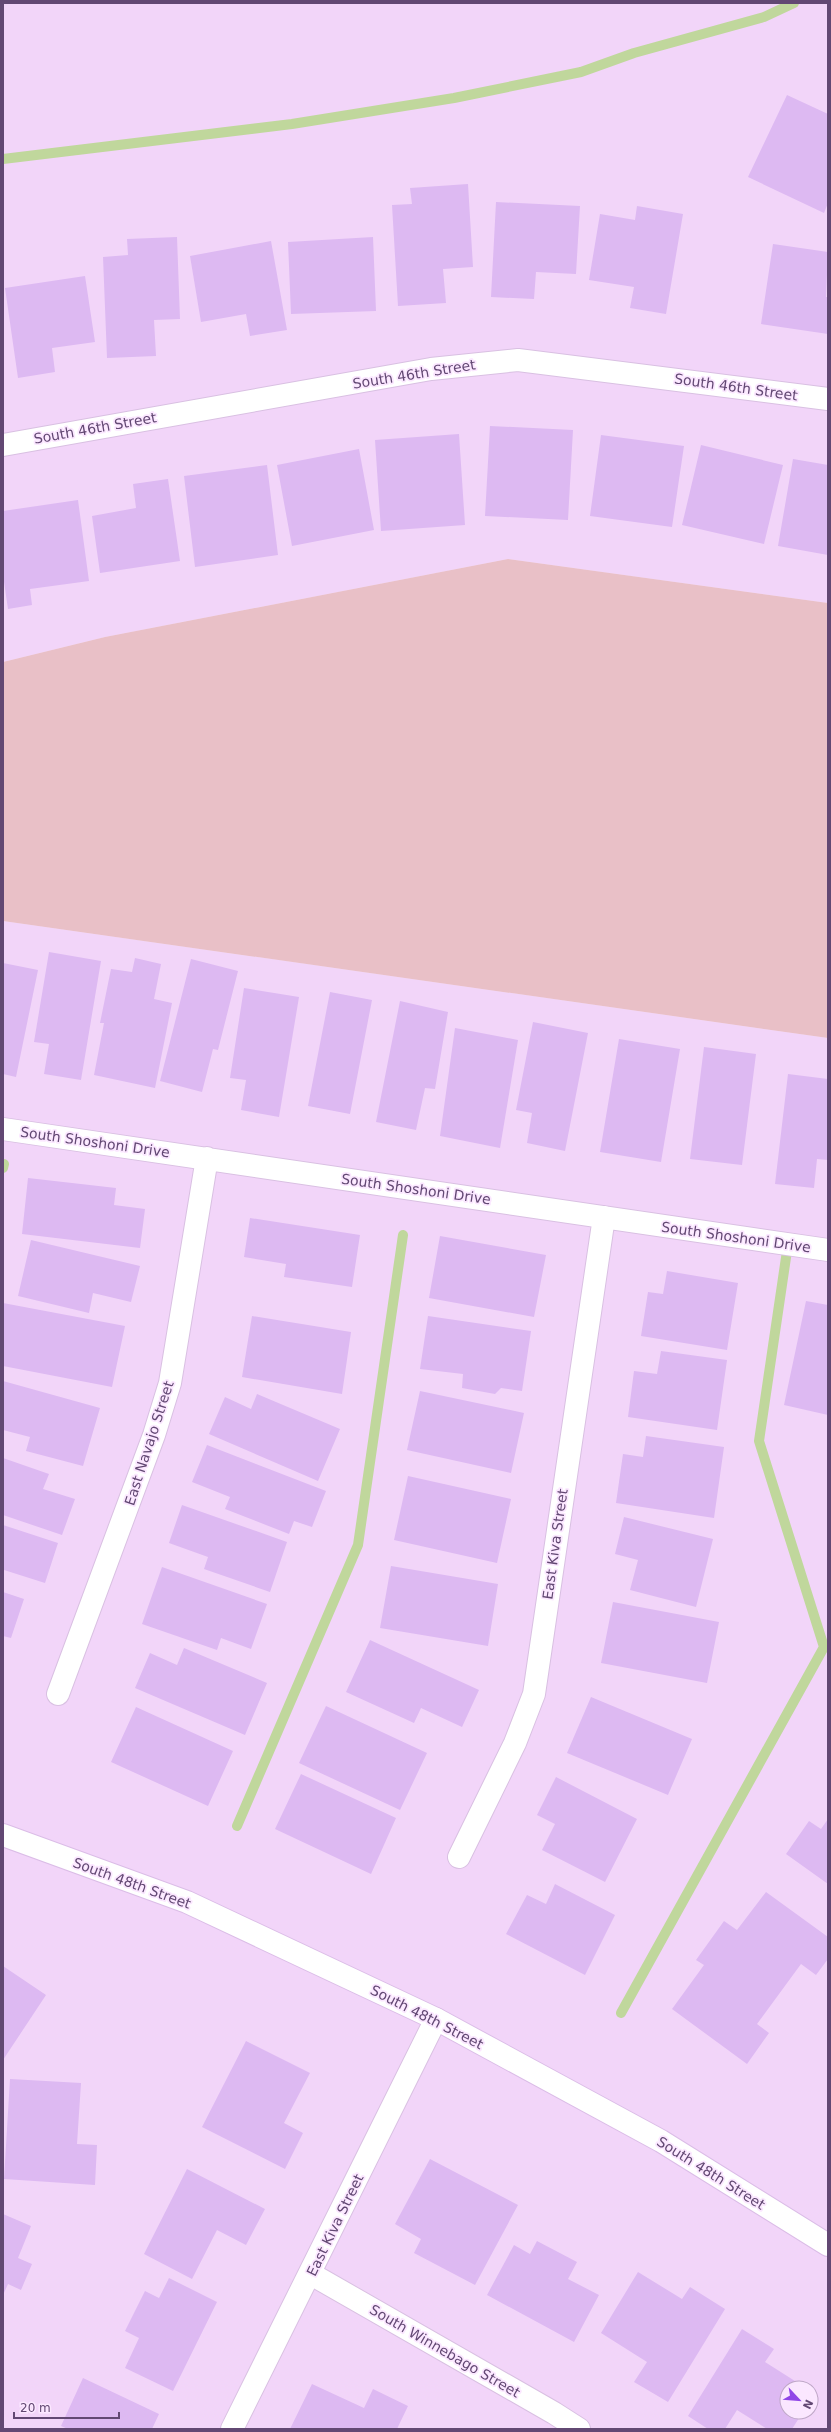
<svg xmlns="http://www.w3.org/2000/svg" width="831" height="2432" viewBox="0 0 831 2432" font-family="'DejaVu Sans',sans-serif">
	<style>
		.residential { fill: #f2d5f9; fill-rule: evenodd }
		.green { fill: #e9c0c7 }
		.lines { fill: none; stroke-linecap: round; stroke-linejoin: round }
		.stream { stroke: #c0d79c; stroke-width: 10 }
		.building { fill: #ddb9f2 }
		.street-casing { stroke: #d9c0e2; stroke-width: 24 }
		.secondary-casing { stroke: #dbbde7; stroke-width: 24 }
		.street { stroke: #fff; stroke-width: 22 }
		.secondary { stroke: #fff; stroke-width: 22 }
		.labels { text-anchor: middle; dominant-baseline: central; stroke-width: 3.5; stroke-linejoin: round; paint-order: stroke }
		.street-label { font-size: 14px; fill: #624873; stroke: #fbe7ff }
	</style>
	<rect width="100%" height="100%" fill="#f8e1fc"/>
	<path class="residential" d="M3,3H828V603L508,559L105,637L3,662Z
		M3,921L828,1038V2429H3ZM787,2388H811V2412H787Z"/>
	<path class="green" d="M508,559L828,603V1038L3,921V662L105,637Z"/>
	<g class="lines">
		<path class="stream" d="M3,159L292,124L454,98L581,72L634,53L764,17L794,3
			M3,1168L4,1164
			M237,1826L358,1545L403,1235
			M621,2013L824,1647L759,1441L788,1244"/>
	</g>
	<path class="building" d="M787,95L828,114V203L824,213L748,177Z
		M468,184L473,267L443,269L446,303L398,306L392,205L412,204L410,188Z
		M496,202L580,206L576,274L536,272L534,299L491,297Z
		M637,206L683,214L666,314L630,308L634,287L589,280L600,214L635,220Z
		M177,237L180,319L154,320L156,356L107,358L103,257L128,255L127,239Z
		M373,237L376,311L291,314L288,242Z
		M271,241L287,330L250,336L246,314L201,322L190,256Z
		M773,244L828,252L826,297H828V334L761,324Z
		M85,276L95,342L52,348L55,372L18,378L5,288Z
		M490,426L573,430L568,520L485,516Z
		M459,434L465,525L381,531L375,440Z
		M601,435L684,446L672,527L590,516Z
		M701,445L783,465L764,544L682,525Z
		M359,449L374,530L292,546L277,465Z
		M793,459L828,465V555L778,546Z
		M267,465L278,555L195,567L184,476Z
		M168,479L180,561L100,573L92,516L136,508L133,484Z
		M78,500L89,581L30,589L32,605L8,609L3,575V511Z
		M49,952L101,961L81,1080L44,1074L49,1044L34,1042Z
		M135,958L161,964L154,999L172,1003L155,1088L94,1075L104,1023H100L111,969L132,972Z
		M191,959L238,971L218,1050L213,1049L202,1092L160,1081Z
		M3,963L38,970L16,1077L3,1074Z
		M244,988L299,997L279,1117L241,1110L246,1080L230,1078Z
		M330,992L372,1000L350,1114L308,1106Z
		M400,1001L448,1012L435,1089L425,1088L416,1130L376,1122Z
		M533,1022L588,1033L565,1151L527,1143L532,1113L516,1110Z
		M455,1028L518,1040L500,1148L440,1136Z
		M619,1039L680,1049L661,1162L600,1152Z
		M704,1047L756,1054L742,1165L690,1159Z
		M788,1074L828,1079V1160L817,1159L814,1188L775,1184Z
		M28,1178L116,1188L114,1205L145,1209L140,1248L22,1234Z
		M250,1218L360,1235L352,1287L284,1277L286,1264L244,1257Z
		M440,1236L546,1255L534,1317L429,1298Z
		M31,1240L140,1266L131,1302L93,1293L89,1313L18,1296Z
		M667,1271L738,1283L727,1350L641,1336L648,1292L663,1294Z
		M806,1301L828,1305V1415L784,1405Z
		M3,1303L125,1326L112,1387L3,1366Z
		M252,1316L351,1332L342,1394L242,1377Z
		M428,1316L531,1331L522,1391L501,1388L495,1394L462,1388L463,1374L420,1369Z
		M661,1351L727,1360L717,1430L628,1417L634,1371L657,1374Z
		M3,1381L100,1408L83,1466L26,1451L30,1437L3,1430Z
		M420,1391L524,1413L511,1473L407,1450Z
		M257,1394L340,1429L318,1481L209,1434L225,1397L251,1409Z
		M646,1436L724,1447L714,1518L616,1503L623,1454L643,1457Z
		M207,1445L326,1491L312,1527L294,1521L289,1534L225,1509L230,1497L192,1482Z
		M3,1458L49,1474L43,1489L75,1499L62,1535L3,1515Z
		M408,1476L511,1499L497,1563L394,1540Z
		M182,1505L287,1542L270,1592L204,1569L208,1557L169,1543Z
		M624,1517L713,1539L696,1607L630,1590L638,1560L615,1554Z
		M3,1525L58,1543L45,1583L4,1570L3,1573Z
		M391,1566L498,1584L488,1646L380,1628Z
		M162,1567L267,1604L251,1649L221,1638L217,1650L142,1624Z
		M3,1592L24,1599L11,1638L3,1636Z
		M613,1602L719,1622L707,1683L601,1663Z
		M370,1640L479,1690L462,1727L421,1708L414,1723L346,1692Z
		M184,1648L267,1683L245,1735L135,1688L150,1653L177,1665Z
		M591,1697L692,1739L668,1795L567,1753Z
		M326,1706L427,1753L400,1810L299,1763Z
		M136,1707L233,1751L208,1806L111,1762Z
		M301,1774L396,1818L371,1874L275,1829Z
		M556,1777L637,1819L605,1882L542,1850L555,1824L537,1815Z
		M828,1819V1884L786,1854L809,1821L821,1829Z
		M555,1884L615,1915L585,1975L506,1934L527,1895L546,1904Z
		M766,1892L828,1937V1959L816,1975L801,1964L757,2024L769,2033L747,2064L672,2009L704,1965L696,1960L724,1921L737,1930Z
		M3,1966L46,1995L3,2060Z
		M246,2041L310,2073L284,2123L303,2133L285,2169L202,2127Z
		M10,2079L81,2083L77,2144L97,2145L95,2185L4,2179Z
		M430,2159L518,2205L475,2285L414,2253L421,2239L395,2224Z
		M187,2169L265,2209L246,2245L217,2230L192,2279L144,2254Z
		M3,2214L31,2226L18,2258L32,2264L21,2290L8,2284L3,2295Z
		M537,2241L577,2262L568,2279L599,2295L574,2342L487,2295L514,2245L530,2254Z
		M638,2272L682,2299L690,2287L725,2309L668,2402L634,2382L647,2362L601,2333Z
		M169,2278L217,2302L173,2391L125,2368L139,2338L125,2331L145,2291L159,2298Z
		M742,2329L774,2349L765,2362L806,2388H787V2412H803L792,2429H767L737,2410L725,2429H708L688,2416Z
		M83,2378L159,2414L152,2429H68L61,2426Z
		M312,2384L364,2408L373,2389L408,2406L397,2429H290Z"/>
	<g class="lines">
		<g class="street-casing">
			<path id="street" d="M3,445L431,369L518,360L828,399
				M3,1129L828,1250
				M58,1694L154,1435L170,1383L207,1158
				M459,1857L515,1743L534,1694L604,1217
				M311,2274L554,2413L579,2429
				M232,2429L436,2019"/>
		</g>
		<g class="secondary-casing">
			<path id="secondary" d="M3,1835L187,1902L436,2019L661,2141L828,2245"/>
		</g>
		<use href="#street" class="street"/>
		<use href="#secondary" class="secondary"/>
	</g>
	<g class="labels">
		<g class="street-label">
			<text transform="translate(414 374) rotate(-9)">South 46th Street</text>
			<text transform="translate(736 387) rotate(8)">South 46th Street</text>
			<text transform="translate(95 428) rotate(-10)">South 46th Street</text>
			<text transform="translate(95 1142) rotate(8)">South Shoshoni Drive</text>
			<text transform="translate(416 1189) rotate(8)">South Shoshoni Drive</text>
			<text transform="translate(736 1237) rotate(8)">South Shoshoni Drive</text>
			<text transform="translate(149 1443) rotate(-72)">East Navajo Street</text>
			<text transform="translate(555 1544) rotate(-82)">East Kiva Street</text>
			<text transform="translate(132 1883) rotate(20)">South 48th Street</text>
			<text transform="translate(427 2017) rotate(27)">South 48th Street</text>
			<text transform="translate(711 2173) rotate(32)">South 48th Street</text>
			<text transform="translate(335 2225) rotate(-64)">East Kiva Street</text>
			<text transform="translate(445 2351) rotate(30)">South Winnebago Street</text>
		</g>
	</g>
	<rect width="831" height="2432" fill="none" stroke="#624873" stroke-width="8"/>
	<g transform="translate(799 2400) rotate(116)"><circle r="19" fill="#fbe7ff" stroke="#bea7c7"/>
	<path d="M0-3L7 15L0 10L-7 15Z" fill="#9045e7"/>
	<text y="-6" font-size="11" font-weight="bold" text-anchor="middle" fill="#624873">N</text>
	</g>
	<path d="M14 2412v6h105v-6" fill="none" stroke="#624873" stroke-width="2"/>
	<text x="20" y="2412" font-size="12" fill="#624873" stroke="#fbe7ff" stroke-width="3" paint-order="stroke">20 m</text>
</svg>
